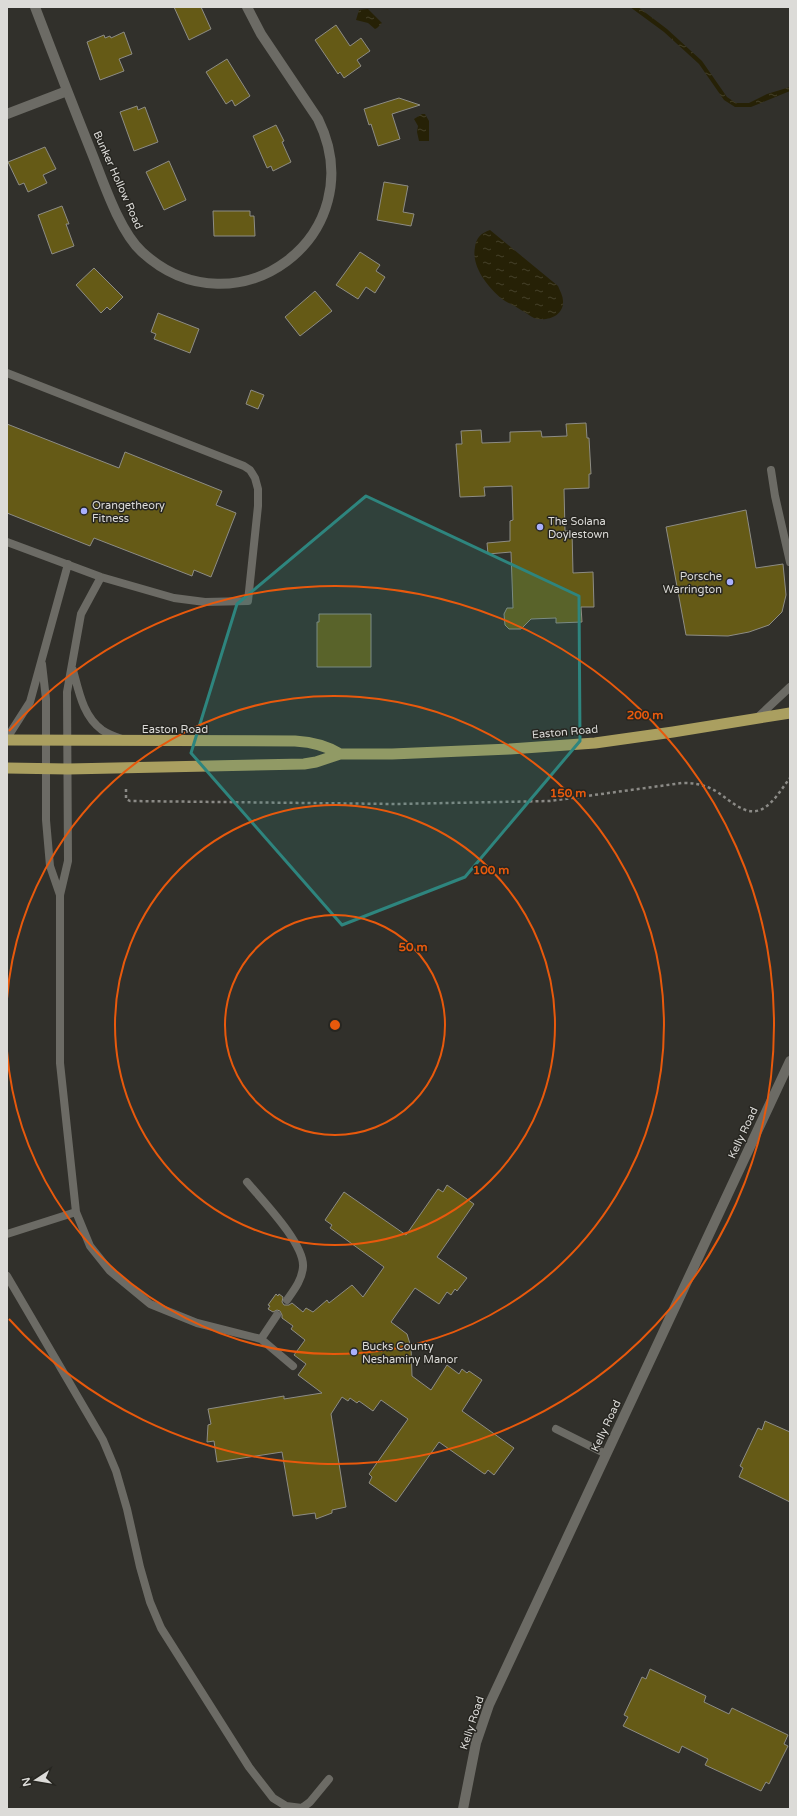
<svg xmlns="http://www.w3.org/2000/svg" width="797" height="1816" viewBox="0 0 797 1816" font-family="'Varela Round',sans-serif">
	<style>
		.water { fill: url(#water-ripples) }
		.building { fill: #655a16; stroke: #8d8c85 }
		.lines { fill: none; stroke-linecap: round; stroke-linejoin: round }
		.path { stroke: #8b8a86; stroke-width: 2.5; stroke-dasharray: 3 3; stroke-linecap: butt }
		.service { stroke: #6c6b65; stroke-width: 8 }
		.minor { stroke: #6c6b65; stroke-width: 10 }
		.trunk { stroke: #aa9f60; stroke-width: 11 }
		.marked { fill: #2e857e; fill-opacity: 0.2; stroke: #2e857e; stroke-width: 3; stroke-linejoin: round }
		.ring { fill: none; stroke: #e8590c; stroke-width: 2 }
		.poi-dot { fill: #a9b0fc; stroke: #272621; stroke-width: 1.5 }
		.labels { text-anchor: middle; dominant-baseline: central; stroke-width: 3; stroke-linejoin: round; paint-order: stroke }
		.street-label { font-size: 11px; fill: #dcdbd8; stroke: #272621 }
		.poi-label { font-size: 11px; fill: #dcdbd8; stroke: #272621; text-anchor: start }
		.centre { fill: #e8590c; stroke: #272621; stroke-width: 2 }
		.ring-label { font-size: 12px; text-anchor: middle; font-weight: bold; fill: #e8590c; stroke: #272621; stroke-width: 3; stroke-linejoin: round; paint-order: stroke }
	</style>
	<defs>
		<pattern id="water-ripples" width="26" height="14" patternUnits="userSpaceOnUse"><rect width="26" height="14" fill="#262106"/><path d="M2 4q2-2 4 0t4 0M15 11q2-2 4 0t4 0" fill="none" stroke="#45412a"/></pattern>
	</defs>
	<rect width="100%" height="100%" fill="#31302b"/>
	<path class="water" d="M630,7H638L667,29L702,61L727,97L736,103H749L767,94L790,87V91L751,107H735L724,100L699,64L664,32Z
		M368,9L382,23L377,28L375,29L368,23L356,20L359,10Z
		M422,114H425L429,121V141H419L417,132L418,126L414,119Z
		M490,230L558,286C560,291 563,296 563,301C564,316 547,322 534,318C530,316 525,312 521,310C515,306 508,303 502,299C488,287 471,267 475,247C476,238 481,233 490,230Z"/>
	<path class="building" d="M174,7H201L211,29L189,40Z
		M336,25L350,46L361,38L370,51L357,60L361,66L344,78L340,72L338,74L315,40Z
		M124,32L132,54L119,59L124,71L100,80L87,42L104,35L105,38L110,36L111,38Z
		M227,59L250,96L235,106L232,100L226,104L206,72Z
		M399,98L420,105L392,114L400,139L378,146L371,124L369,125L364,109Z
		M137,106L138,110L145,107L158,142L134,151L120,112Z
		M276,125L284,141L282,142L291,162L273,171L271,166L267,168L253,136Z
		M45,147L56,169L43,175L47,183L28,192L24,183L19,185L8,162Z
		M169,161L186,200L164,210L146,172Z
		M384,182L408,186L403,212L414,214L411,226L377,220Z
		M62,206L69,224H66L74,246L52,254L38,215Z
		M213,211H250V216H254L255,236H214Z
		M360,252L380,265L376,271L385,277L375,293L366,287L358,299L336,285Z
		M94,268L123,297L110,310L107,307L101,313L76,285Z
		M315,291L332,311L300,336L285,317Z
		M158,313L199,329L190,353L154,339L156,334L151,332Z
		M251,390L264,395L258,409L246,404Z
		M586,423L587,438H589L591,474H589V488L564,489L565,531H572L573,573L593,572L594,607H581L582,622L556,623V618L531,619L521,629H509L505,625L504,614L507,608H513L511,552L488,554L487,543L510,541V521L513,520L512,486L484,487L485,496L460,497L456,444H462L461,431L481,430L482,443L510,442V432L541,431L542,437L567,436L566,424Z
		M7,424L119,468L125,452L222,491L216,505L236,513L211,577L194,570L192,576L94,538L90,546L7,513Z
		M746,510L756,568L783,564L786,595L782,612L769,625L749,632L728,636L686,635L666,527Z
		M319,614H371V667H317V622H319Z
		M447,1185L474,1204L437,1257L467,1278L457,1291L455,1289L451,1295L447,1292L439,1304L415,1288L391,1322L407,1334L411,1347L412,1376L431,1390L447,1365L459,1374L462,1369L467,1373L469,1371L482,1380L462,1411L514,1448L494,1475L488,1470L485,1474L483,1473L439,1442L396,1502L369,1483L372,1477L369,1474L408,1419L381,1400L373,1411L359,1401L357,1403L350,1398L348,1401L342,1397L331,1414L346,1507L332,1510V1513L316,1519L315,1513L293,1516L282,1452L217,1462L214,1441L207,1442L208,1425L211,1424L208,1409L284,1396V1399L322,1393L298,1375L306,1364L294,1355L305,1340L291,1329L293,1326L282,1318V1315L280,1311L277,1310L273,1312L268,1309L270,1306L268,1305L276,1294L278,1296L279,1294L283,1297L282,1302L284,1305H289L292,1303L303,1312L306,1308L313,1312L327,1300L329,1303L352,1285L363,1297L384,1267L330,1228L332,1225L325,1220L344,1192L406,1235L438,1189L443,1192Z
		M765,1421L790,1432V1502L739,1477L743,1468L740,1466L758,1428L762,1430Z
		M650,1669L706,1696L704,1702L729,1714L732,1708L788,1735L784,1744L788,1746L769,1784L766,1782L761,1791L705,1765L708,1759L682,1746L679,1753L623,1726L628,1717L624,1715L642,1677L646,1679Z"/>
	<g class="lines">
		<path class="path" d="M126,789V799L130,801L396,804L550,801L682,783C693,783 702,784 712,789C727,796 745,820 764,808C775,801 782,788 790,778"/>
		<path class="service" d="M7,373L244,466L250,470L255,478L258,489V506L248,601L205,602L174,598L101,577L7,542
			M771,470L775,496L790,562
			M101,577L81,614L67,692L68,861L60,895V1063L76,1212L90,1246L110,1271L150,1304L197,1323L261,1339L277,1315
			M42,664L46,699V820L50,866L60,895
			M73,670C79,692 83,716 102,730C108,734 116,737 122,739
			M756,719L790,687
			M7,738L30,702L68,564
			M247,1182C262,1200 305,1244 303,1267C302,1280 294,1290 287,1300
			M7,1234L76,1212
			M7,1276L103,1440L116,1471L127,1509L140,1567L150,1602L161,1628L249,1767L273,1798L286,1806L302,1808L310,1802L329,1779
			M261,1339L293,1366
			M556,1429L606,1454"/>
		<path class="minor" d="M35,7C54,57 73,106 93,156C104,184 120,232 142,252C236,338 375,235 318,119L261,34L247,7
			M7,114L67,91
			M463,1809L476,1743L489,1705L790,1061"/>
		<path class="trunk" d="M7,740L295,741C311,742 326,745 340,754
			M7,768L68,769L304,764L316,762L340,754H392L510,749L595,743L673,732L790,713"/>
	</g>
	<path class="marked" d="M366,496L579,596L580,741L465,877L342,925L191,753L237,604Z"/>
	<g class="ring">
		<circle cx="335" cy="1025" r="110"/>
		<circle cx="335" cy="1025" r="220"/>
		<path d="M7 999A329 329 0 1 1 7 1051"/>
		<path d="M9 731A439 439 0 1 1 9 1319"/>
	</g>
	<g class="poi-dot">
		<circle cx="84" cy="511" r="4"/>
		<circle cx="540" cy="527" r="4"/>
		<circle cx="730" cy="582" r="4"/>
		<circle cx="354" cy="1352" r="4"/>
	</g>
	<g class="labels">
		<g class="street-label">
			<text transform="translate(118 180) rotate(66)">Bunker Hollow Road</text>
			<text x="175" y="729">Easton Road</text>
			<text transform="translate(565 732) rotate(-5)">Easton Road</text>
			<text transform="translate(743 1133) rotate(-65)">Kelly Road</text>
			<text transform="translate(606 1426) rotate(-65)">Kelly Road</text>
			<text transform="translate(472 1723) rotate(-72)">Kelly Road</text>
		</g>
		<g class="poi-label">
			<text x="92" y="505">Orangetheory<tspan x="92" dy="13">Fitness</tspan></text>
			<text x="548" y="521">The Solana<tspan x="548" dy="13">Doylestown</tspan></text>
			<text x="722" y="576" text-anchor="end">Porsche<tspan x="722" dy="13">Warrington</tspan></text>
			<text x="362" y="1346">Bucks County<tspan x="362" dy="13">Neshaminy Manor</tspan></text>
		</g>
	</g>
	<circle cx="335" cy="1025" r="6" class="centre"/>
	<g class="ring-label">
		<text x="645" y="719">200 m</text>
		<text x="568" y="797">150 m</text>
		<text x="491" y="874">100 m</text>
		<text x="413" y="951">50 m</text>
	</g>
	<rect width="797" height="1816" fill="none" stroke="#dcdbd8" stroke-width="16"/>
	<g transform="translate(36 1780) rotate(258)" stroke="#272621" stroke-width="3" paint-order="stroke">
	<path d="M0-3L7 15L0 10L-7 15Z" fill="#dcdbd8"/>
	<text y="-6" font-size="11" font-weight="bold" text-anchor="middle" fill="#dcdbd8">N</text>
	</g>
</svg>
